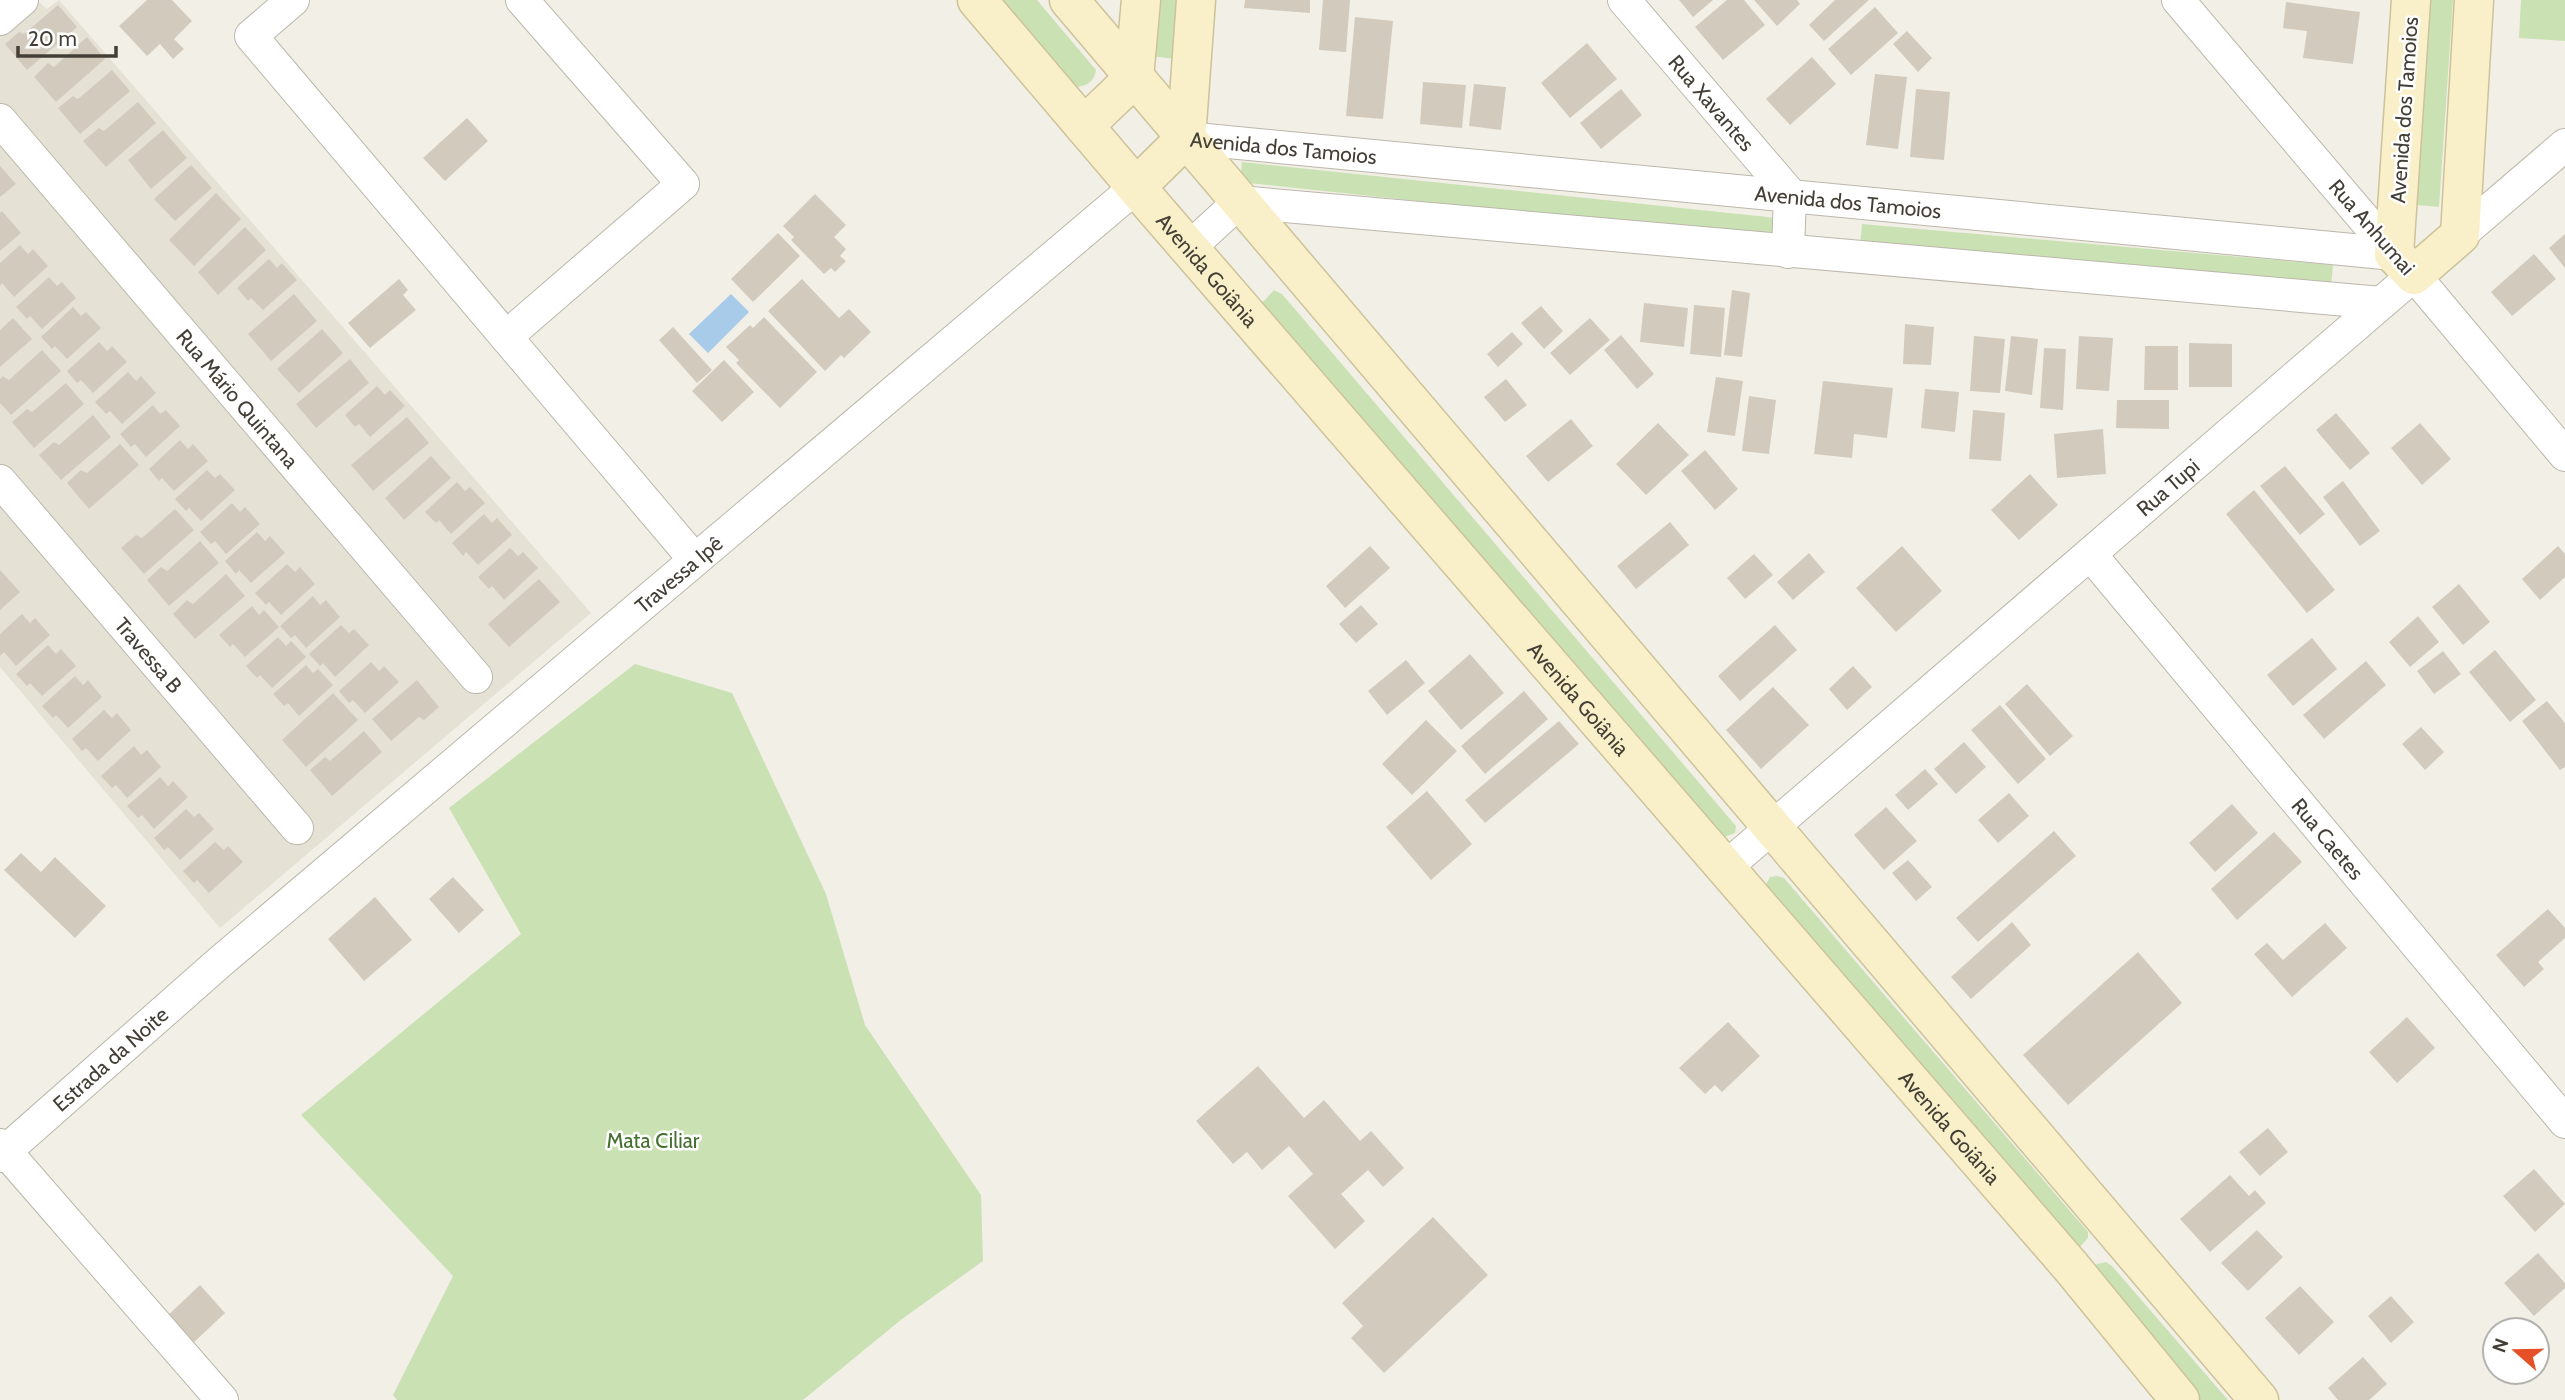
<svg xmlns="http://www.w3.org/2000/svg" width="2565" height="1400" viewBox="0 0 2565 1400" font-family="Cabin,sans-serif">
	<style>
		.residential { fill: #e5e1d5 }
		.green { fill: #cae2b3 }
		.water { fill: #a8cbe9 }
		.building { fill: #d2cbbd }
		.lines { fill: none; stroke-linecap: round; stroke-linejoin: round }
		.street-casing { stroke: #bcb7aa; stroke-width: 34 }
		.secondary-casing { stroke: #cdc39a; stroke-width: 41 }
		.street { stroke: #fff; stroke-width: 32 }
		.secondary { stroke: #f9f0c9; stroke-width: 38 }
		.labels { text-anchor: middle; dominant-baseline: central; stroke-width: 5; stroke-linejoin: round; paint-order: stroke }
		.street-label { font-size: 21px; fill: #443f36; stroke: #fff }
		.park-label { font-size: 21px; fill: #44702f; stroke: #fff }
	</style>
	<rect width="100%" height="100%" fill="#f2efe7"/>
	<path class="residential" d="M0,0H37L47,9L59,0L591,613L220,928L0,667Z"/>
	<path class="green" d="M1001,0H1037L1096,70C1094,82 1088,85 1077,87L1069,82Z
		M1156,0H1179L1175,59L1151,56Z
		M2430,0H2453L2439,207L2417,205Z
		M2521,0H2565V41L2519,38Z
		M1242,162L1777,218L1774,239L1240,182Z
		M1862,224L2333,265L2331,286L1860,246Z
		M1274,290L1282,294L1736,826L1735,833L1721,838L1263,307V302Z
		M635,664L732,693L826,894L865,1025L981,1195L983,1261L902,1319L803,1400H397L393,1395L453,1276L301,1115L521,934L449,808Z
		M1777,876L1784,878L2088,1232V1238L2079,1248L1766,892V884L1770,877Z
		M2106,1262L2112,1266L2228,1400H2194L2090,1271L2097,1264Z"/>
	<path class="water" d="M731,294L749,312L708,353L689,334Z"/>
	<path class="building" d="M147,0H172L192,21L174,39L184,49L173,59L160,44L147,56L119,26Z
		M1245,0H1310V13L1244,8Z
		M1323,0H1350L1346,52L1319,50Z
		M1679,0H1713L1693,17Z
		M1727,0H1744L1765,25L1723,60L1695,27Z
		M1754,0H1797L1800,4L1777,26Z
		M1835,0H1869L1824,41L1809,25Z
		M2286,2L2360,12L2353,64L2303,58L2307,31L2283,28Z
		M58,5L77,27L27,70L5,44L19,32L24,34Z
		M1875,7L1898,33L1851,75L1828,49Z
		M1355,17L1393,21L1383,119L1346,116Z
		M1907,31L1932,58L1918,72L1893,44Z
		M87,37L105,59L56,102L34,77L48,63L54,67Z
		M1587,43L1617,79L1570,118L1541,83Z
		M1812,57L1836,84L1790,125L1766,99Z
		M112,70L130,91L80,134L58,108L73,96L78,99Z
		M1875,74L1907,77L1898,149L1866,145Z
		M1423,82L1466,85L1462,128L1420,124Z
		M1474,84L1506,87L1501,130L1469,126Z
		M1621,89L1642,115L1601,149L1580,123Z
		M1916,89L1950,92L1944,160L1910,157Z
		M138,102L156,123L106,167L83,141L99,128L104,131Z
		M467,118L488,141L445,181L423,158Z
		M163,130L187,158L151,189L128,160Z
		M191,165L212,188L175,221L154,199Z
		M0,166L16,184L0,197Z
		M216,193L241,219L194,266L169,240Z
		M815,194L846,225L834,237L846,249L840,256L846,261L835,272L831,268L824,274L791,240L794,237L783,226Z
		M2,211L21,233L0,251V213Z
		M245,227L266,250L218,295L198,272Z
		M778,233L800,256L753,302L731,279Z
		M2565,234V268L2549,248Z
		M20,245L28,254L33,249L48,266L14,297L2,283L0,286V263Z
		M2534,254L2556,279L2512,316L2491,292Z
		M269,259L277,268L282,263L297,280L263,310L251,298L248,301L237,288Z
		M49,277L57,286L62,282L76,298L42,329L30,316L27,319L16,307Z
		M399,279L408,290L403,295L416,310L370,348L348,323Z
		M802,279L839,318L849,309L871,332L844,358L841,355L825,371L768,311Z
		M1732,290L1750,293L1742,357L1724,355Z
		M294,294L317,321L271,361L248,334Z
		M1644,303L1688,308L1684,347L1640,342Z
		M1694,305L1725,308L1721,357L1690,354Z
		M1541,306L1563,331L1544,349L1521,323Z
		M73,307L81,316L86,312L101,328L67,359L55,346L52,349L41,337Z
		M764,317L817,372L780,408L736,363L739,360L726,347L750,325L753,328Z
		M13,318L32,339L0,367V330Z
		M1590,318L1610,340L1570,375L1550,353Z
		M1905,324L1934,327L1931,365L1903,364Z
		M673,327L712,370L697,383L659,340Z
		M322,329L343,353L299,393L277,369Z
		M1512,332L1523,344L1498,367L1487,354Z
		M1621,335L1654,374L1637,389L1604,350Z
		M1974,336L2005,339L2000,393L1970,391Z
		M2011,336L2038,339L2032,395L2005,391Z
		M2079,336L2113,338L2109,391L2076,389Z
		M99,342L107,351L112,346L127,362L93,393L81,380L77,383L67,371Z
		M2189,343L2232,344V387H2189Z
		M2145,346H2178V390H2144Z
		M2044,348L2066,349L2063,410L2040,408Z
		M42,350L61,371L11,415L0,403V379L3,376L9,380Z
		M350,359L369,383L316,428L296,404Z
		M724,360L754,392L722,422L692,391Z
		M128,372L136,381L141,376L156,393L122,424L110,411L106,414L95,402Z
		M1716,377L1743,381L1735,436L1707,432Z
		M1506,379L1527,405L1505,422L1484,397Z
		M1823,381L1893,388L1887,438L1854,434L1852,458L1814,454Z
		M66,383L84,404L34,448L12,422L27,409L32,412Z
		M377,386L385,395L390,390L405,406L370,437L359,424L355,427L345,415Z
		M1925,389L1959,392L1955,432L1921,428Z
		M1749,396L1776,400L1769,454L1742,451Z
		M2117,400H2169V429L2116,428Z
		M153,405L160,414L166,410L180,426L146,457L135,444L131,447L120,434Z
		M1973,410L2005,413L2001,461L1969,459Z
		M2336,413L2370,453L2350,470L2316,430Z
		M93,415L111,437L61,480L39,455L54,442L59,445Z
		M407,417L429,443L373,491L351,465Z
		M1571,419L1593,446L1548,482L1526,456Z
		M1658,423L1689,455L1646,495L1616,464Z
		M2420,423L2451,459L2422,485L2391,448Z
		M2103,429L2106,474L2057,478L2054,434Z
		M180,440L188,449L193,444L208,461L174,491L162,478L159,481L149,469Z
		M120,444L139,465L89,509L67,483L81,470L87,473Z
		M1705,450L1738,489L1715,510L1681,471Z
		M431,456L451,478L404,520L385,498Z
		M2285,466L2325,514L2300,535L2260,486Z
		M207,470L215,478L220,474L235,490L201,521L189,508L186,511L175,499Z
		M2030,474L2058,505L2019,540L1991,510Z
		M2343,481L2380,531L2360,546L2323,497Z
		M457,482L465,491L470,487L485,503L451,534L439,520L436,523L425,512Z
		M2254,490L2335,590L2307,613L2226,514Z
		M232,503L240,512L245,507L260,524L226,554L215,541L211,544L200,532Z
		M175,509L194,530L144,574L121,548L136,535L142,538Z
		M484,514L492,523L497,518L512,535L478,565L466,552L463,556L452,543Z
		M1670,522L1689,545L1636,589L1617,566Z
		M257,532L265,541L270,536L285,553L251,583L239,570L236,574L225,561Z
		M200,541L219,563L169,606L147,580L161,567L167,571Z
		M1370,546L1390,568L1345,608L1326,586Z
		M1902,546L1942,591L1896,632L1856,588Z
		M2558,546L2565,554V577L2540,600L2522,579Z
		M510,548L518,556L523,552L538,568L504,600L492,586L489,589L478,577Z
		M1809,553L1825,572L1793,600L1777,582Z
		M1754,554L1773,575L1745,599L1727,578Z
		M287,564L295,572L300,567L315,584L281,615L269,602L266,605L255,593Z
		M0,570L20,592L0,610Z
		M226,574L245,596L195,639L173,614L187,600L193,604Z
		M539,579L560,602L509,647L488,624Z
		M2459,584L2490,622L2463,645L2432,607Z
		M313,596L320,605L326,600L340,617L306,648L295,635L291,638L280,626Z
		M1361,605L1378,624L1356,643L1339,624Z
		M252,606L259,615L264,610L279,627L245,657L233,644L230,647L219,635Z
		M22,614L30,623L35,618L50,635L16,666L4,652L0,656V634Z
		M2418,616L2439,642L2410,667L2389,642Z
		M341,625L349,633L354,629L369,645L335,677L323,663L320,666L309,654Z
		M1775,625L1797,650L1740,701L1718,676Z
		M278,637L286,646L291,641L306,657L272,688L260,675L257,678L246,666Z
		M2312,638L2337,669L2293,706L2267,675Z
		M48,645L56,654L61,649L76,666L42,696L30,683L27,686L16,674Z
		M2495,650L2536,700L2510,722L2469,672Z
		M2443,651L2461,674L2434,694L2417,671Z
		M1470,654L1504,693L1461,730L1428,691Z
		M1406,660L1425,683L1387,715L1368,691Z
		M2366,661L2386,685L2324,739L2303,715Z
		M371,662L379,671L384,666L399,682L365,713L353,700L349,703L339,691Z
		M306,665L313,673L318,669L333,685L299,716L288,703L284,706L273,694Z
		M1853,666L1872,687L1847,710L1829,689Z
		M75,676L83,685L88,680L102,697L68,728L56,715L53,718L42,706Z
		M417,680L439,707L424,720L419,717L391,741L372,719Z
		M2027,684L2073,736L2050,756L2005,704Z
		M1773,687L1809,725L1761,769L1726,730Z
		M1524,691L1548,719L1485,774L1461,746Z
		M333,693L358,720L306,767L282,740Z
		M2547,701L2565,723V767L2560,770L2522,721Z
		M2000,705L2046,759L2018,784L1971,730Z
		M104,710L112,718L117,713L131,730L98,761L86,748L82,751L72,739Z
		M1426,720L1457,751L1412,795L1382,764Z
		M1559,721L1579,744L1485,823L1465,800Z
		M2421,727L2444,752L2425,770L2402,744Z
		M364,731L382,752L332,796L310,770L325,757L330,761Z
		M1964,742L1986,767L1956,794L1934,769Z
		M134,746L141,755L147,750L161,767L127,798L116,785L112,788L101,776Z
		M1925,769L1938,784L1908,810L1895,795Z
		M160,777L168,786L173,781L188,797L154,829L142,815L138,818L127,806Z
		M1427,791L1472,844L1431,880L1386,827Z
		M2009,793L2029,816L1998,843L1978,820Z
		M2232,804L2258,833L2215,872L2189,843Z
		M1886,807L1917,841L1884,870L1854,835Z
		M186,809L194,817L199,813L214,829L180,860L168,847L164,850L154,838Z
		M2054,831L2076,856L1978,942L1956,918Z
		M2274,832L2302,862L2237,920L2211,889Z
		M215,842L224,850L228,846L243,862L209,893L197,880L194,883L183,871Z
		M21,853L41,872L55,857L106,906L75,938L4,870Z
		M1908,860L1932,887L1916,901L1892,873Z
		M453,877L484,910L459,933L429,899Z
		M375,897L412,940L364,981L328,939Z
		M2548,909L2565,928V938L2538,962L2544,969L2524,987L2496,955Z
		M2012,922L2031,945L1971,999L1951,977Z
		M2325,923L2347,948L2292,997L2254,954L2267,943L2283,960Z
		M2138,952L2182,1003L2068,1105L2023,1055Z
		M2407,1017L2435,1048L2397,1083L2369,1052Z
		M1728,1022L1760,1056L1722,1092L1715,1085L1705,1094L1679,1068Z
		M1258,1066L1304,1118L1324,1100L1360,1141L1371,1131L1404,1168L1383,1187L1368,1170L1341,1194L1365,1221L1335,1249L1288,1196L1313,1174L1289,1146L1262,1170L1247,1152L1233,1164L1196,1121Z
		M2268,1128L2288,1152L2260,1176L2239,1152Z
		M2534,1169L2565,1204L2535,1232L2503,1196Z
		M2230,1175L2249,1196L2255,1190L2266,1203L2210,1252L2180,1219Z
		M1433,1217L1488,1275L1384,1373L1351,1338L1363,1326L1342,1303Z
		M2257,1230L2283,1257L2248,1291L2221,1263Z
		M2538,1253L2565,1283V1288L2534,1316L2504,1283Z
		M200,1285L225,1313L190,1346L164,1319Z
		M2300,1286L2334,1322L2299,1355L2265,1318Z
		M2391,1296L2414,1322L2391,1343L2368,1316Z
		M2363,1357L2387,1384L2369,1400H2338L2328,1388Z"/>
	<g class="lines">
		<g class="street-casing">
			<g id="street">
				<path d="M293,0L251,36L695,560"/>
				<path id="s1" d="M1624,0L1790,194L1788,252"/>
				<path d="M2178,0L2394,254"/>
				<path d="M0,19L22,0"/>
				<path id="s2" d="M0,120L476,677"/>
				<path id="s3" d="M1186,138L2394,254"/>
				<path d="M2460,235L2565,145"/>
				<path d="M1189,248L1239,202L2381,303"/>
				<path d="M506,337L683,184L522,0"/>
				<path id="s4" d="M0,481L297,828"/>
				<path id="s5" d="M2090,554L2565,1122"/>
				<path id="s6" d="M1725,868L2414,275L2565,455"/>
				<path d="M0,1145L222,1400"/>
				<path id="s7" d="M0,1156L221,961L1136,187"/>
			</g>
		</g>
		<g class="secondary-casing">
			<g id="secondary">
				<path id="s8" d="M977,0L1136,187L2072,1268L2180,1400"/>
				<path d="M1069,0L2259,1400"/>
				<path d="M2411,0L2394,254L2414,275L2460,235L2474,0"/>
				<path d="M1084,126L1134,78L1141,0"/>
				<path d="M1136,187L1186,138L1196,0"/>
			</g>
		</g>
		<use href="#street" class="street"/>
		<use href="#secondary" class="secondary"/>
	</g>
	<g class="labels">
		<g class="street-label">
			<text stroke="none"><textPath href="#s1" startOffset="135">Rua Xavantes</textPath></text>
			<text transform="translate(2404 110) rotate(-86)">Avenida dos Tamoios</text>
			<text stroke="none"><textPath href="#s3" startOffset="98">Avenida dos Tamoios</textPath></text>
			<text stroke="none"><textPath href="#s3" startOffset="665">Avenida dos Tamoios</textPath></text>
			<text transform="translate(2372 227) rotate(49)">Rua Anhumai</text>
			<text stroke="none"><textPath href="#s8" startOffset="355">Avenida Goiânia</textPath></text>
			<text stroke="none"><textPath href="#s2" startOffset="366">Rua Mário Quintana</textPath></text>
			<text stroke="none"><textPath href="#s6" startOffset="584">Rua Tupi</textPath></text>
			<text stroke="none"><textPath href="#s7" startOffset="894">Travessa Ipê</textPath></text>
			<text stroke="none"><textPath href="#s4" startOffset="229">Travessa B</textPath></text>
			<text stroke="none"><textPath href="#s8" startOffset="922">Avenida Goiânia</textPath></text>
			<text stroke="none"><textPath href="#s5" startOffset="371">Rua Caetes</textPath></text>
			<text stroke="none"><textPath href="#s7" startOffset="147">Estrada da Noite</textPath></text>
			<text stroke="none"><textPath href="#s8" startOffset="1489">Avenida Goiânia</textPath></text>
		</g>
		<g class="park-label">
			<text x="653" y="1140">Mata Ciliar</text>
		</g>
	</g>
	<g transform="translate(2516 1351) rotate(290)"><circle r="33" fill="#ffffff" stroke="#b4b2af" stroke-width="2"/>
	<path d="M0-5L12 26L0 18L-12 26Z" fill="#e65029"/>
	<text y="-10" font-size="19" font-weight="bold" text-anchor="middle" fill="#443f36">N</text>
	</g>
	<path d="M18 46v10h98v-10" fill="none" stroke="#443f36" stroke-width="3.5"/>
	<text x="28" y="46" font-size="21" fill="#443f36" stroke="#ffffff" stroke-width="5" paint-order="stroke">20 m</text>
</svg>
